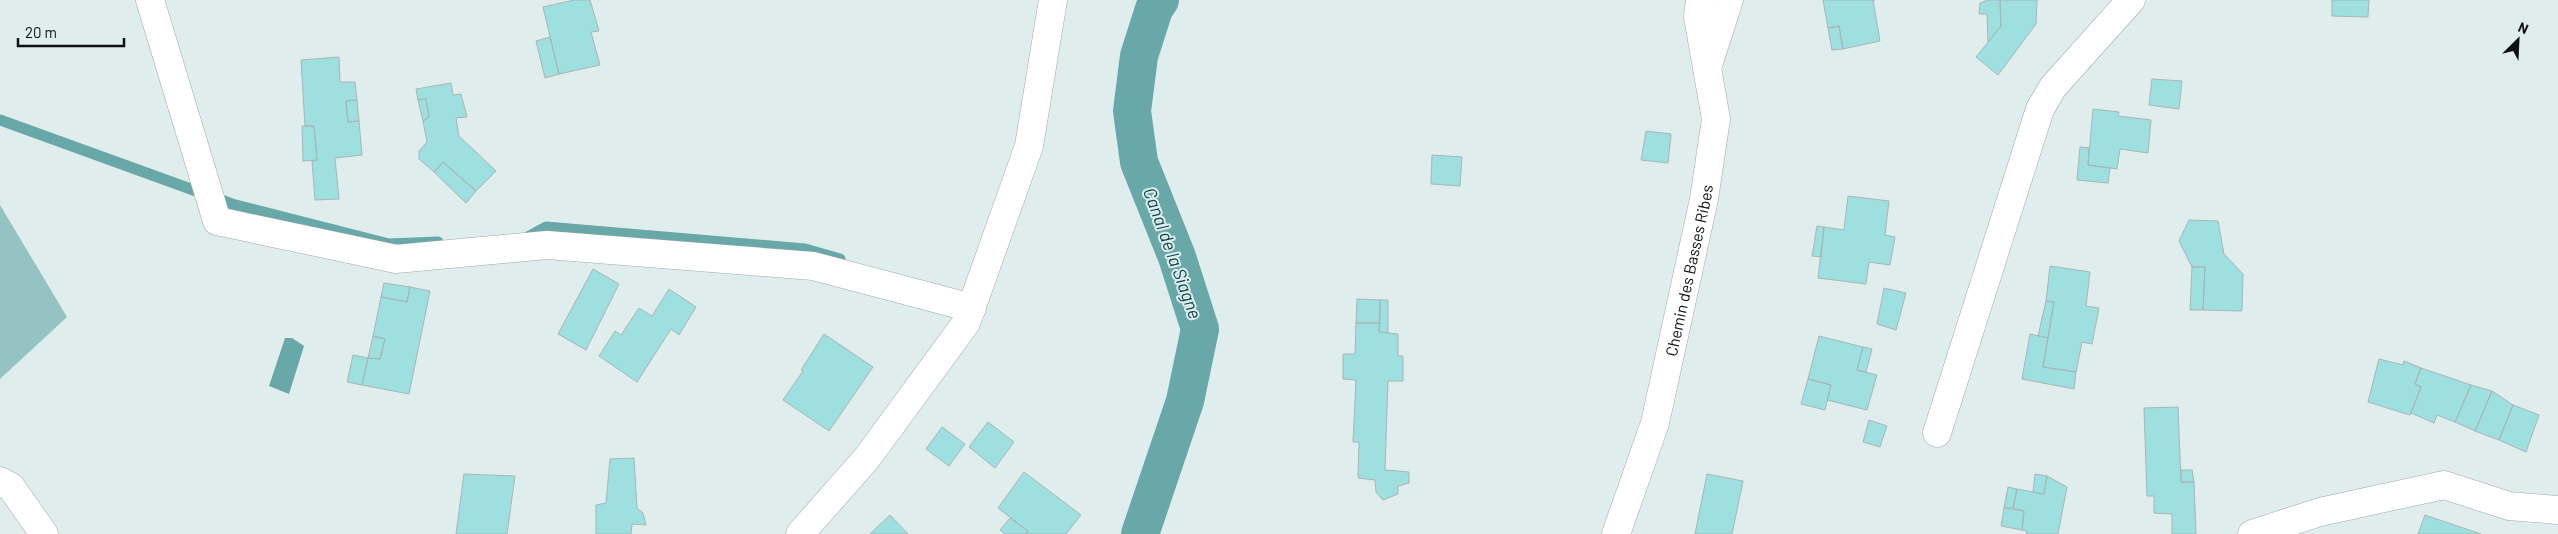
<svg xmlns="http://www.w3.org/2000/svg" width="2558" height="534" viewBox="0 0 2558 534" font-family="Barlow,sans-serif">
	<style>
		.green { fill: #95c3c3 }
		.water { fill: #68a8a8 }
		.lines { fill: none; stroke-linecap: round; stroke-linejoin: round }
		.stream { stroke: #68a8a8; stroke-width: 11 }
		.canal { stroke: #68a8a8; stroke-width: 38 }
		.building { fill: #9ee0e0; stroke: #a9b5b5 }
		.minor-casing { stroke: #9eaaaa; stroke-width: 29 }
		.minor { stroke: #fff; stroke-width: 28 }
		.labels { text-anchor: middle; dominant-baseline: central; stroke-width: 4; stroke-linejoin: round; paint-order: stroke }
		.street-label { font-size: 16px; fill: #0d1111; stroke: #e0eded }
		.water-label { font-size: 18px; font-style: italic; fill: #0a4748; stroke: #e0eded }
	</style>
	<rect width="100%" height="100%" fill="#e0eded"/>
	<path class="green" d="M0,205L67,317L0,379Z"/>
	<path class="water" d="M285,338H292L304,346L289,394L269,386Z"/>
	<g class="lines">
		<path class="stream" d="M0,120L232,204L389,244L438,242
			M524,239L546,227L805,249L840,259"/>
		<path class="canal" d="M1140,534L1185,401L1200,329L1177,257L1139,162L1132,111L1139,56L1154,9L1160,0"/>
	</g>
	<path class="building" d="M574,0H590L599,31L591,32L600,65L559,74L543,7Z
		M1823,0H1875H1873L1880,41L1843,49L1839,26L1828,28Z
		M1988,0H2000L2001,26L1988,42L1987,14H1979L1980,3Z
		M2000,0H2037L2036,24L1998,75L1976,57L2001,26Z
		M2332,0H2369L2368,17L2332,16Z
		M1839,26L1843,49L1832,50L1828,28Z
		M550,37L559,74L545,78L536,41Z
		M339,57L340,82H355L357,100L346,101L348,122L359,121L362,155L335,158L339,199L315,200L312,161L317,160L314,126H305L301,60Z
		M2152,79L2182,81L2179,109L2149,105Z
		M451,83L453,95L461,94L467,117L456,118L459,136L496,171L476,191L443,162L434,172L419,159V151L427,142L423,121L429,117L426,99L418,100L416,89Z
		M426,99L429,117L423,121L418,100Z
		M357,100L359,121L348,122L346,101Z
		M2093,109L2119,112L2118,116L2151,120L2148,153L2120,149L2117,169L2088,165Z
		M302,126H314L317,160L303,161Z
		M1646,131L1671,134L1668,163L1641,160Z
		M2080,147L2089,148L2088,165L2110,168L2108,183L2077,180Z
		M1432,155L1462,157L1460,186L1431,184Z
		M443,162L476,191L466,203L434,172Z
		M1848,196L1889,201L1885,235L1895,237L1890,265L1869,262L1866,284L1818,278L1824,227L1844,230Z
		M2189,220L2218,221L2224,254L2243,274L2242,311L2203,310L2205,267H2192L2179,241Z
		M1817,226L1824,227L1821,257L1812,256Z
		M2050,266L2090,272L2086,306L2099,308L2092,344L2082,342L2076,372L2043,367L2054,302L2046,301Z
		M2192,267H2205L2203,310H2190Z
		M593,269L619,284L586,350L558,334Z
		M384,283L410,287L407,302L381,297Z
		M410,287L430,291L409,394L362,385L368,358L380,359L385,339L373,336L381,297L407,302Z
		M1884,288L1906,293L1896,330L1877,324Z
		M669,289L696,307L679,335L671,329L637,382L599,356L615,331L621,335L639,308L652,316Z
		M1357,299L1380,300V323H1356Z
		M1380,300H1388V333L1379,332Z
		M2046,301L2054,302L2048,338L2038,336Z
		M1356,323H1380L1379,332L1398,334V356H1403V381H1388L1385,470L1409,472V483L1398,486V494L1383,500L1376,492L1375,480L1358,478L1359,442H1353L1356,380L1343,379V354H1355Z
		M824,334L873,367L829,431L783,400L803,371L801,370Z
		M2030,334L2048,338L2043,367L2076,372L2074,389L2022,379Z
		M373,336L385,339L380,359L368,358Z
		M1819,336L1863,347L1857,370L1877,375L1867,410L1827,400L1831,385L1808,379Z
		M1863,347L1872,349L1866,372L1857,370Z
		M353,355L368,358L362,385L347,382Z
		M2379,359L2403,365L2404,361L2421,368L2415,384L2421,387L2410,415L2368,402Z
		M2421,368L2471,385L2455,422L2437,415L2434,423L2411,413L2421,387L2415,384Z
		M1808,379L1831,385L1825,410L1801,404Z
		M2471,385L2492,391L2475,431L2455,422Z
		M2492,391L2513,405L2499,440L2475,431Z
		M2513,405L2539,415L2526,452L2499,440Z
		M2178,407L2181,482H2194L2196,534H2172V514L2154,513V496H2147L2144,408Z
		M1869,420L1887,426L1880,447L1863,442Z
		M988,422L1014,442L995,468L969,447Z
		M942,427L965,444L949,466L926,449Z
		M634,458L637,508L643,513L646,525L632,524L631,534H596V505L606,503L610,459Z
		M2181,470H2192L2194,482H2181Z
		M1024,472L1081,515L1066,534H1026L1028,531L998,508Z
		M464,474L515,476L507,534H456Z
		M1707,474L1743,481L1732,534H1695Z
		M2035,474L2047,476L2044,494L2033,492Z
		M2047,476L2067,487L2058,534H2026L2027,531L2022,530L2024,511L2013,508L2017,489L2044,494Z
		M2008,487L2017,489L2013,508H2004Z
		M2004,508L2024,511L2022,530L2001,526Z
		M890,515L908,534H870Z
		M2425,515L2481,534H2418Z
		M1010,518L1028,531L1026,534H1005L1000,530Z"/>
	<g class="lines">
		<g class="minor-casing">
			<g id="minor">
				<path d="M150,0L217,221L396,259L547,245L813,266L972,308"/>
				<path d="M1708,65L1729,0"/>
				<path d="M1937,433L2040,109L2053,87L2131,0"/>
				<path d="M0,481L11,487L44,534"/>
				<path d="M800,534L867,458L966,323L1029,146L1053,0"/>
				<path id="s1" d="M1616,534L1655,423L1704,199L1716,119L1698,17L1700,0"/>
				<path d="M2252,534L2320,512L2444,485L2509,506L2558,510"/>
			</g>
		</g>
		<use href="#minor" class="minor"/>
	</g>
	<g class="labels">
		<g class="street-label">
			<text stroke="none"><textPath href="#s1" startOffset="274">Chemin des Basses Ribes</textPath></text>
		</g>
		<g class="water-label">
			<text transform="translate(1173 253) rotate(70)">Canal de la Siagne</text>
		</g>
	</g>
	<g transform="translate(2518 40) rotate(24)" stroke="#e0eded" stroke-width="4" paint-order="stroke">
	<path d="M0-4L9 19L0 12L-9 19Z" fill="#0d1111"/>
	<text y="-8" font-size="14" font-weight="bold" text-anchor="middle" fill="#0d1111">N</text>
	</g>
	<path d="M18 38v8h106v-8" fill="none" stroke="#0d1111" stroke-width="2.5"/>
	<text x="25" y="38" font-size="15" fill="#0d1111" stroke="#e0eded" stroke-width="4" paint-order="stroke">20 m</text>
</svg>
